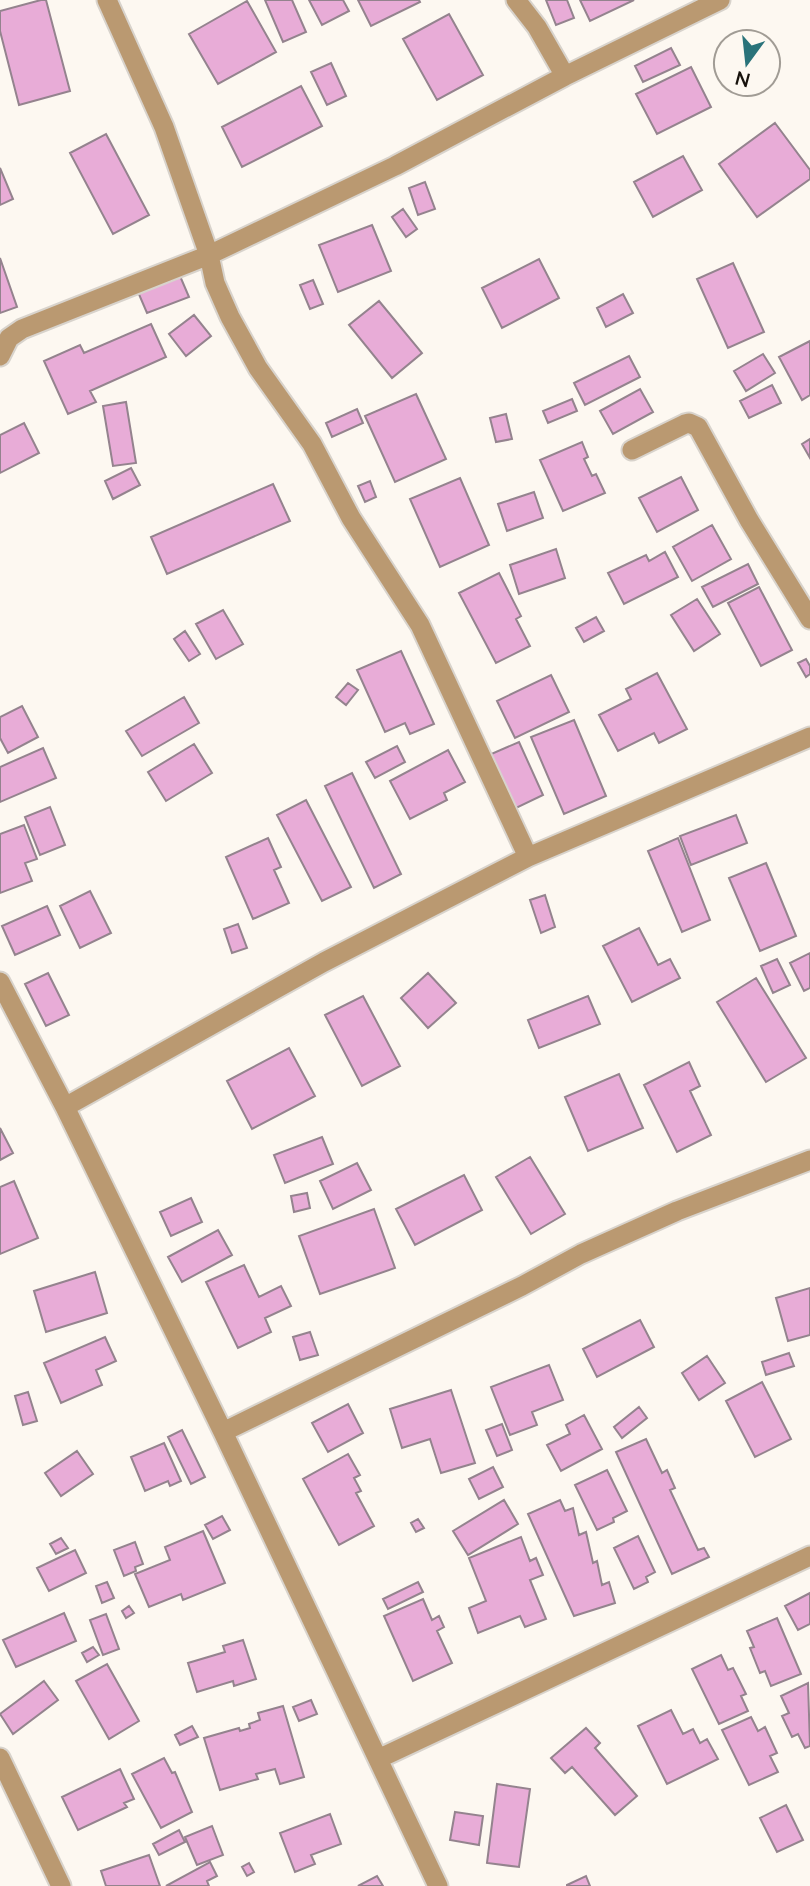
<svg xmlns="http://www.w3.org/2000/svg" width="810" height="1886" viewBox="0 0 810 1886" font-family="Lato,sans-serif">
	<style>
		.building { fill: #e8acd7; stroke: #94838e; stroke-width: 2 }
		.lines { fill: none; stroke-linecap: round; stroke-linejoin: round }
		.minor-casing { stroke: #d8d3cc; stroke-width: 23 }
		.minor { stroke: #ba9971; stroke-width: 19 }
	</style>
	<rect width="100%" height="100%" fill="#fdf8f1"/>
	<path class="building" d="M41,0H46L70,91L19,105L0,31V11Z
		M265,0H292L306,32L283,42Z
		M309,0H343L349,11L322,25Z
		M358,0H419L420,2L371,26Z
		M546,0H567L574,18L556,25Z
		M580,0H634L590,21Z
		M247,1L276,52L218,84L189,34Z
		M449,14L483,75L437,100L403,39Z
		M671,48L680,65L643,82L635,66Z
		M331,63L346,96L327,105L311,72Z
		M691,67L711,107L657,134L636,94Z
		M301,86L322,126L242,167L222,127Z
		M775,123L810,170V179L757,217L719,164Z
		M106,134L149,215L113,234L70,153Z
		M683,156L702,190L653,217L634,182Z
		M0,168L13,199L0,205Z
		M425,182L435,209L418,215L409,188Z
		M403,209L417,229L406,237L392,217Z
		M372,225L391,271L338,292L319,245Z
		M0,258L17,307L0,313Z
		M539,259L559,298L502,328L482,288Z
		M733,263L764,332L728,348L697,279Z
		M180,276L189,297L147,313L138,292Z
		M313,280L323,304L310,309L300,285Z
		M623,294L633,313L606,327L597,308Z
		M379,301L422,353L392,378L349,325Z
		M194,315L211,336L186,356L169,334Z
		M151,324L166,357L90,391L96,402L68,414L44,361L80,345L84,353Z
		M810,341V395L802,400L779,357Z
		M763,354L775,373L746,391L734,371Z
		M629,356L640,377L585,405L574,383Z
		M772,385L781,403L749,418L740,401Z
		M640,389L653,412L613,434L600,411Z
		M416,394L446,459L395,482L365,416Z
		M572,399L577,411L548,423L543,411Z
		M126,402L136,463L113,466L103,406Z
		M357,409L363,423L332,437L326,423Z
		M506,414L512,439L496,442L490,418Z
		M24,423L39,453L0,473V435Z
		M810,439V458L802,444Z
		M582,442L588,457L584,459L592,476L596,474L605,493L563,511L540,460Z
		M131,468L140,485L113,499L105,481Z
		M681,477L698,510L657,532L639,498Z
		M460,478L489,545L440,567L410,499Z
		M370,481L376,497L365,502L358,486Z
		M273,484L290,521L167,574L151,537Z
		M534,492L543,518L507,531L498,504Z
		M712,525L731,559L692,581L673,547Z
		M556,549L565,578L519,594L510,565Z
		M665,552L678,577L624,604L608,573L646,555L649,561Z
		M748,564L758,584L713,607L702,587Z
		M499,573L521,616L516,619L530,646L496,663L459,593Z
		M759,587L792,650L761,666L728,603Z
		M697,599L720,634L694,651L671,615Z
		M223,610L243,644L216,659L196,624Z
		M596,617L604,631L584,642L576,628Z
		M185,631L200,654L189,661L174,639Z
		M401,651L434,724L410,734L405,723L385,732L357,670Z
		M806,659L810,666V674L806,677L798,663Z
		M657,673L687,729L659,743L654,733L618,751L599,715L631,699L626,689Z
		M551,675L569,712L515,738L497,701Z
		M348,683L358,690L346,705L336,697Z
		M184,697L199,723L142,756L126,731Z
		M22,706L38,737L8,753L0,738V717Z
		M574,720L606,796L564,814L531,737Z
		M519,742L543,795L514,809L489,755Z
		M194,744L212,773L166,801L148,772Z
		M397,746L405,762L375,778L366,762Z
		M43,748L56,778L0,802V767Z
		M448,750L465,782L444,793L447,800L410,819L390,781Z
		M352,773L401,874L374,888L325,786Z
		M306,800L351,887L322,901L277,815Z
		M50,807L65,845L40,855L25,817Z
		M736,815L747,843L691,865L680,836Z
		M24,825L37,859L25,863L32,881L0,893V834Z
		M268,838L281,867L274,870L289,903L253,919L226,857Z
		M678,838L710,920L682,932L648,851Z
		M766,863L796,936L760,951L729,878Z
		M90,891L111,933L80,948L60,906Z
		M545,895L555,927L541,933L530,900Z
		M47,906L60,935L15,955L2,926Z
		M238,924L247,948L232,953L224,929Z
		M639,928L658,965L670,959L680,978L632,1002L603,946Z
		M810,953V988L804,991L790,963Z
		M777,959L790,985L773,993L761,966Z
		M48,973L69,1015L46,1026L25,984Z
		M428,973L456,1003L428,1028L401,998Z
		M756,978L806,1058L766,1082L717,1002Z
		M363,996L400,1066L362,1086L325,1015Z
		M588,996L600,1024L539,1048L528,1020Z
		M289,1048L315,1096L252,1129L227,1081Z
		M689,1062L700,1086L690,1091L711,1135L677,1152L644,1085Z
		M619,1074L643,1128L588,1151L565,1097Z
		M0,1128L13,1153L0,1160Z
		M322,1137L333,1164L285,1183L274,1155Z
		M530,1157L565,1214L531,1234L496,1177Z
		M357,1163L371,1190L333,1209L320,1181Z
		M464,1175L482,1210L415,1245L396,1209Z
		M14,1181L38,1238L0,1254V1187Z
		M307,1193L310,1208L294,1212L291,1196Z
		M191,1198L202,1222L171,1236L160,1212Z
		M374,1209L395,1268L320,1294L299,1236Z
		M218,1230L232,1255L182,1282L168,1257Z
		M244,1265L259,1297L281,1286L291,1306L265,1318L271,1332L238,1348L206,1282Z
		M95,1272L107,1313L46,1332L34,1291Z
		M810,1288V1335L788,1341L776,1298Z
		M640,1320L654,1347L597,1377L583,1349Z
		M310,1332L318,1355L300,1360L293,1337Z
		M105,1337L116,1361L96,1370L102,1385L61,1403L44,1363Z
		M789,1353L794,1366L766,1375L762,1362Z
		M707,1356L725,1383L699,1400L682,1373Z
		M549,1365L563,1400L532,1412L537,1425L510,1435L491,1387Z
		M762,1382L791,1439L755,1457L726,1401Z
		M451,1390L475,1463L441,1473L430,1439L402,1448L390,1409Z
		M28,1392L37,1421L23,1425L15,1396Z
		M348,1404L363,1433L328,1452L312,1423Z
		M639,1407L647,1418L622,1438L614,1427Z
		M584,1415L602,1449L561,1471L547,1445L570,1434L566,1425Z
		M502,1424L512,1450L497,1456L486,1430Z
		M182,1430L205,1477L191,1484L168,1437Z
		M646,1439L662,1473L667,1470L675,1488L670,1490L698,1550L704,1548L709,1557L672,1574L616,1452Z
		M164,1443L181,1481L170,1486L168,1481L145,1491L131,1457Z
		M77,1451L93,1474L61,1496L45,1473Z
		M348,1454L360,1475L354,1478L361,1491L356,1493L374,1526L339,1545L303,1479Z
		M493,1467L503,1487L479,1499L469,1479Z
		M607,1470L627,1511L613,1518L614,1522L597,1530L575,1485Z
		M504,1500L518,1524L468,1555L453,1531Z
		M560,1500L565,1511L573,1508L579,1535L586,1532L593,1563L597,1561L602,1585L609,1582L615,1603L574,1616L528,1514Z
		M222,1516L230,1530L213,1539L205,1525Z
		M418,1519L424,1528L416,1532L411,1523Z
		M203,1531L225,1583L183,1600L181,1594L149,1607L135,1574L170,1560L165,1547Z
		M638,1536L655,1572L646,1577L648,1582L634,1589L614,1548Z
		M521,1537L530,1561L536,1558L543,1575L530,1580L546,1619L525,1627L520,1616L478,1633L469,1608L486,1601L469,1558Z
		M61,1538L68,1548L56,1554L50,1544Z
		M135,1542L143,1564L135,1567L136,1571L124,1576L114,1550Z
		M75,1550L86,1573L49,1591L37,1568Z
		M107,1582L114,1598L102,1603L96,1586Z
		M418,1582L423,1592L388,1609L383,1599Z
		M810,1593V1624L798,1630L785,1606Z
		M423,1599L432,1620L439,1616L444,1627L437,1631L452,1663L413,1681L384,1616Z
		M129,1606L134,1613L126,1618L122,1611Z
		M64,1613L76,1641L16,1667L3,1640Z
		M106,1614L119,1649L103,1655L90,1620Z
		M777,1618L801,1674L771,1686L765,1671L760,1673L750,1648L754,1647L747,1631Z
		M243,1640L256,1679L234,1686L233,1681L197,1692L188,1663L225,1652L223,1646Z
		M93,1647L99,1655L87,1662L82,1653Z
		M721,1655L728,1670L733,1668L746,1694L741,1696L748,1711L719,1724L692,1669Z
		M107,1664L139,1721L109,1739L76,1681Z
		M44,1681L58,1700L13,1734L0,1714Z
		M808,1683L810,1746L805,1748L798,1734L792,1737L782,1716L789,1713L781,1696Z
		M311,1700L317,1714L299,1721L293,1707Z
		M283,1706L304,1777L280,1784L275,1769L256,1774L258,1779L220,1790L204,1738L239,1728L240,1731L250,1728L249,1724L260,1720L258,1713Z
		M671,1710L683,1734L693,1729L700,1743L707,1739L718,1759L667,1784L638,1726Z
		M751,1717L758,1731L765,1727L777,1753L770,1756L778,1772L749,1785L722,1730Z
		M192,1726L198,1737L180,1745L175,1735Z
		M586,1728L600,1743L595,1748L637,1796L615,1815L572,1767L565,1773L551,1758Z
		M164,1758L172,1773L175,1772L192,1812L161,1828L132,1774Z
		M120,1769L134,1799L124,1803L127,1807L78,1830L62,1797Z
		M497,1784L530,1789L519,1867L487,1863Z
		M786,1805L803,1840L777,1852L760,1818Z
		M455,1812L483,1816L479,1845L450,1840Z
		M330,1814L341,1844L311,1855L315,1864L295,1872L280,1833Z
		M212,1826L223,1855L197,1865L185,1837Z
		M179,1830L185,1842L159,1855L153,1844Z
		M149,1855L160,1886H106L101,1871Z
		M210,1862L217,1876L207,1881L209,1886H166Z
		M249,1863L254,1872L247,1876L242,1867Z
		M377,1876L383,1886H358Z
		M586,1876L590,1886H567V1885Z"/>
	<g class="lines">
		<g class="minor-casing">
			<path id="minor" d="M107,0L164,127L209,255L395,166L565,76L720,0
				M516,0L537,27L565,76
				M0,356L9,338L22,329L209,255L215,283L230,317L258,368L312,444L351,518L420,625L528,857
				M632,450L685,424L689,423L698,427L749,520L810,619
				M0,982L65,1107L223,1432L438,1886
				M65,1107L324,962L528,857L810,737
				M223,1432L522,1286L581,1254L677,1211L810,1160
				M0,1758L61,1886
				M378,1759L810,1556"/>
		</g>
		<use href="#minor" class="minor"/>
	</g>
	<g transform="translate(747 63) rotate(195)"><circle r="33" fill="#fdf8f1" stroke="#a19c95" stroke-width="2"/>
	<path d="M0-5L12 26L0 18L-12 26Z" fill="#2a737a"/>
	<text y="-10" font-size="19" font-weight="bold" text-anchor="middle" fill="#17120c">N</text>
	</g>
</svg>
